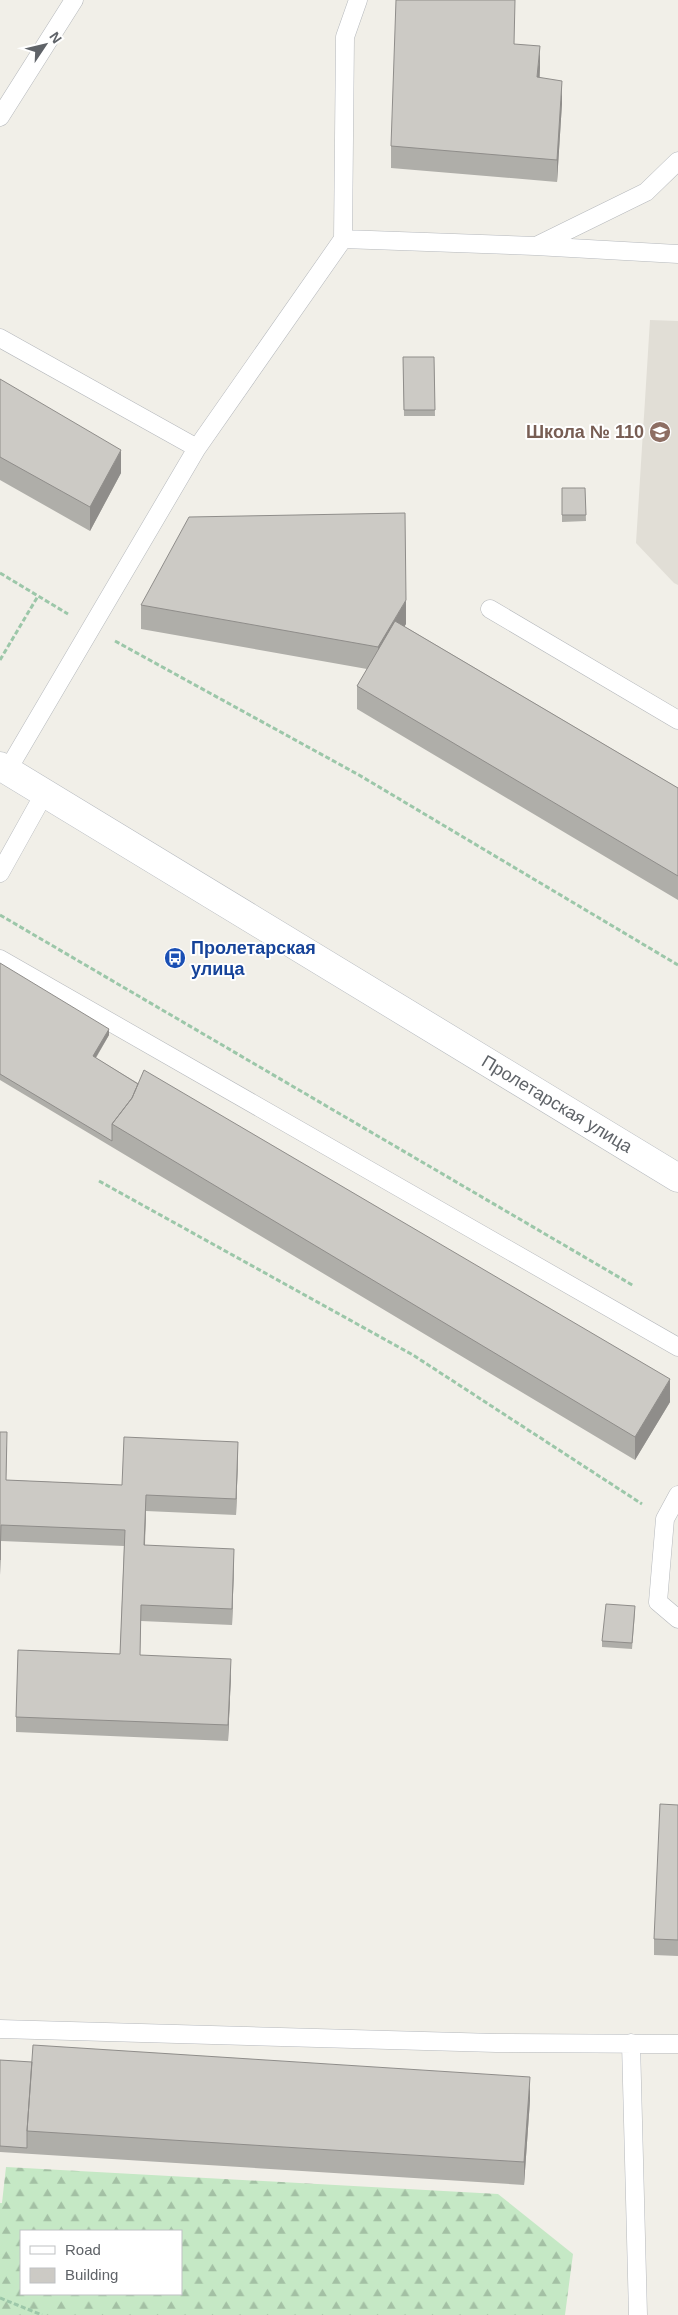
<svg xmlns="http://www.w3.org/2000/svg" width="678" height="2315" viewBox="0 0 678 2315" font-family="Helvetica,sans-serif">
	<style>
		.education { fill: #e1ded6 }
		.forest { fill: url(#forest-firs); fill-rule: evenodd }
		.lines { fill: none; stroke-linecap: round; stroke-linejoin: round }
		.service-casing { stroke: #b5b8bc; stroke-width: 19 }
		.secondary-casing { stroke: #b6babf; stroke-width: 29 }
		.path { stroke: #9cc7a9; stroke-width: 3; stroke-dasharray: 5 2.5; stroke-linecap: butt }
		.service { stroke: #fff; stroke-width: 18 }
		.secondary { stroke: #fff; stroke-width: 28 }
		.wall { fill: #afaea9 }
		.shaded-wall { fill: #8f8d8a }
		.building { fill: #cccac5; stroke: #8f8d8a }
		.labels { text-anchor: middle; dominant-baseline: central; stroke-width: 4; stroke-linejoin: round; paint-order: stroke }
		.education-label { font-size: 18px; font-weight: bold; fill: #785e54; stroke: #fff; text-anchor: end }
		.transit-label { font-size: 18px; font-weight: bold; fill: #164399; stroke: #fff; text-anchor: start }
		.street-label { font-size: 18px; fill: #5f6368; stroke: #fff }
	</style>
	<defs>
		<pattern id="forest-firs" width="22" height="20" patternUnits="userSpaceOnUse" patternTransform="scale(1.25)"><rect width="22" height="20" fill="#c5e8c5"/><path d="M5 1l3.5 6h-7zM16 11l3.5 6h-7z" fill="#a3c0a4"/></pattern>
	</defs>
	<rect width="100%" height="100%" fill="#f1efe8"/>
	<path class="education" d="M650,320L678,321V585L674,583L636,543Z"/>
	<path class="forest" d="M6,2167L498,2194L573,2254L565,2315H0V2203H2ZM21,2231H181V2294H21Z"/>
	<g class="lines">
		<g class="service-casing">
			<path id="service" d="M0,117L74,0
				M343,239L535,246L678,254
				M536,246L646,192L678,161
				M0,338L197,448
				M490,609L678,720
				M7,771L197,448L343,239L345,37L358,0
				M0,873L44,794
				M0,959L678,1347
				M678,1495L665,1519L658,1602L678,1619
				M0,2029L496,2043L678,2044
				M631,2043L638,2315"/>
		</g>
		<g class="secondary-casing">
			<path id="secondary" d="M0,766L678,1178"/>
		</g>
		<path class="path" d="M0,573L68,614
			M115,641L359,775L678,965
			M0,660L38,596
			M0,915L634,1286
			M99,1181L413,1355L642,1504
			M0,2298L42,2315"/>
		<use href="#service" class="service"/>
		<use href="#secondary" class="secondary"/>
	</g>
	<path class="wall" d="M514,44L540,68V78L562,103L557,182L391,168V146Z
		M403,357H434L435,416H404Z
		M0,379L121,473L90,531L0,480Z
		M562,488H585L586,521L562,522Z
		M141,605L406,624L404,626L678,788V900L357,709V686L367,669L141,629Z
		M0,963L109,1035L96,1058L670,1402L635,1460L0,1080Z
		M0,1432L7,1448L6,1480L122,1485L238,1457L236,1515L146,1511L145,1545L234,1564L232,1625L141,1621L140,1655L231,1675L228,1741L16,1732V1717L120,1654L124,1546L1,1541L0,1575Z
		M635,1613L632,1649L602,1647V1641Z
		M678,1805V1956L654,1955V1939Z
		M0,2060L530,2100L524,2185L0,2152Z"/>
	<path class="shaded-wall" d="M540,46V68L537,99V77Z
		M562,81V103L557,182V160Z
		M121,450V473L90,531V507Z
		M406,600V624L378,671V647Z
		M109,1029V1035L93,1062V1056Z
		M670,1379V1402L635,1460V1437Z
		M238,1442V1457L236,1515V1499Z
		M146,1495V1511L144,1561V1545Z
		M1,1525V1541L0,1575V1560Z
		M234,1549V1564L232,1625V1609Z
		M231,1659V1675L228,1741V1725Z
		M530,2077V2100L524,2185V2162Z"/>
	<path class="building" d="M396,0H515L514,44L540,46L537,77L562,81L557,160L391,146Z
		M403,357H434L435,410H404Z
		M0,379L121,450L90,507L0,457Z
		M562,488H585L586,515H562Z
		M405,513L406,600L378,647L141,605L189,517Z
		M395,621L678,788V876L357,686Z
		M0,963L109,1029L93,1056L138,1084L132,1098L112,1124V1141L0,1074Z
		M144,1070L670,1379L635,1437L112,1124L132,1098Z
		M0,1432H7L6,1480L122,1485L124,1437L238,1442L236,1499L146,1495L144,1545L234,1549L232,1609L141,1605L140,1655L231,1659L228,1725L16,1717L18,1650L120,1654L125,1530L1,1525L0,1560Z
		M606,1604L635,1606L632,1643L602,1641Z
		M660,1804L678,1805V1940L654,1939Z
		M33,2045L530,2077L524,2162L27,2131Z
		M0,2060L32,2062L27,2131V2148L0,2146Z"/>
	<defs>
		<g id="school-disc" transform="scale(1.125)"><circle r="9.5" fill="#8d6e63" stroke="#fff"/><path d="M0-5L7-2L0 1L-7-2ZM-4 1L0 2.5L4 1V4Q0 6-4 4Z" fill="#fff"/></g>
		<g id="bus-disc" transform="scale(1.125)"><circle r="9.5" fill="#1a4fb4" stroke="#fff"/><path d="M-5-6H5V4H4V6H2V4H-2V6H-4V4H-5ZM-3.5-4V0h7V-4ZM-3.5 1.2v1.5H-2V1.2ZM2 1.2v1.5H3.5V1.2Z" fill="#fff"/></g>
	</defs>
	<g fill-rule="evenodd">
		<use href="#school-disc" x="660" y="432"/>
		<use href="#bus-disc" x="175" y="958"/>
	</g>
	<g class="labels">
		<g class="education-label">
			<text x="644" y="432">Школа № 110</text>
		</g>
		<g class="transit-label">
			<text x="191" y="948">Пролетарская<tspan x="191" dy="21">улица</tspan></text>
		</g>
		<g class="street-label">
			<text transform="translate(557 1104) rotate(31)">Пролетарская улица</text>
		</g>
	</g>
	<rect x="20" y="2230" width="162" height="65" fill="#ffffff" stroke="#bfc1c3"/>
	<rect x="30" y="2246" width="25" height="8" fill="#ffffff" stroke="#bfc1c3"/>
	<text x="65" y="2255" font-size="15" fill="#5f6368">Road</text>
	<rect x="30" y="2268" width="25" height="15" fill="#cccac5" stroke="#bfc1c3"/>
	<text x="65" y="2280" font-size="15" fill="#5f6368">Building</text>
	<g transform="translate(45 45) rotate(55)" stroke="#ffffff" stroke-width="4" paint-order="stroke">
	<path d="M0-4L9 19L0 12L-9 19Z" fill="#5f6368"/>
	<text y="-8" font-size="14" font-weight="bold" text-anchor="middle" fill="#5f6368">N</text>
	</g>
</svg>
